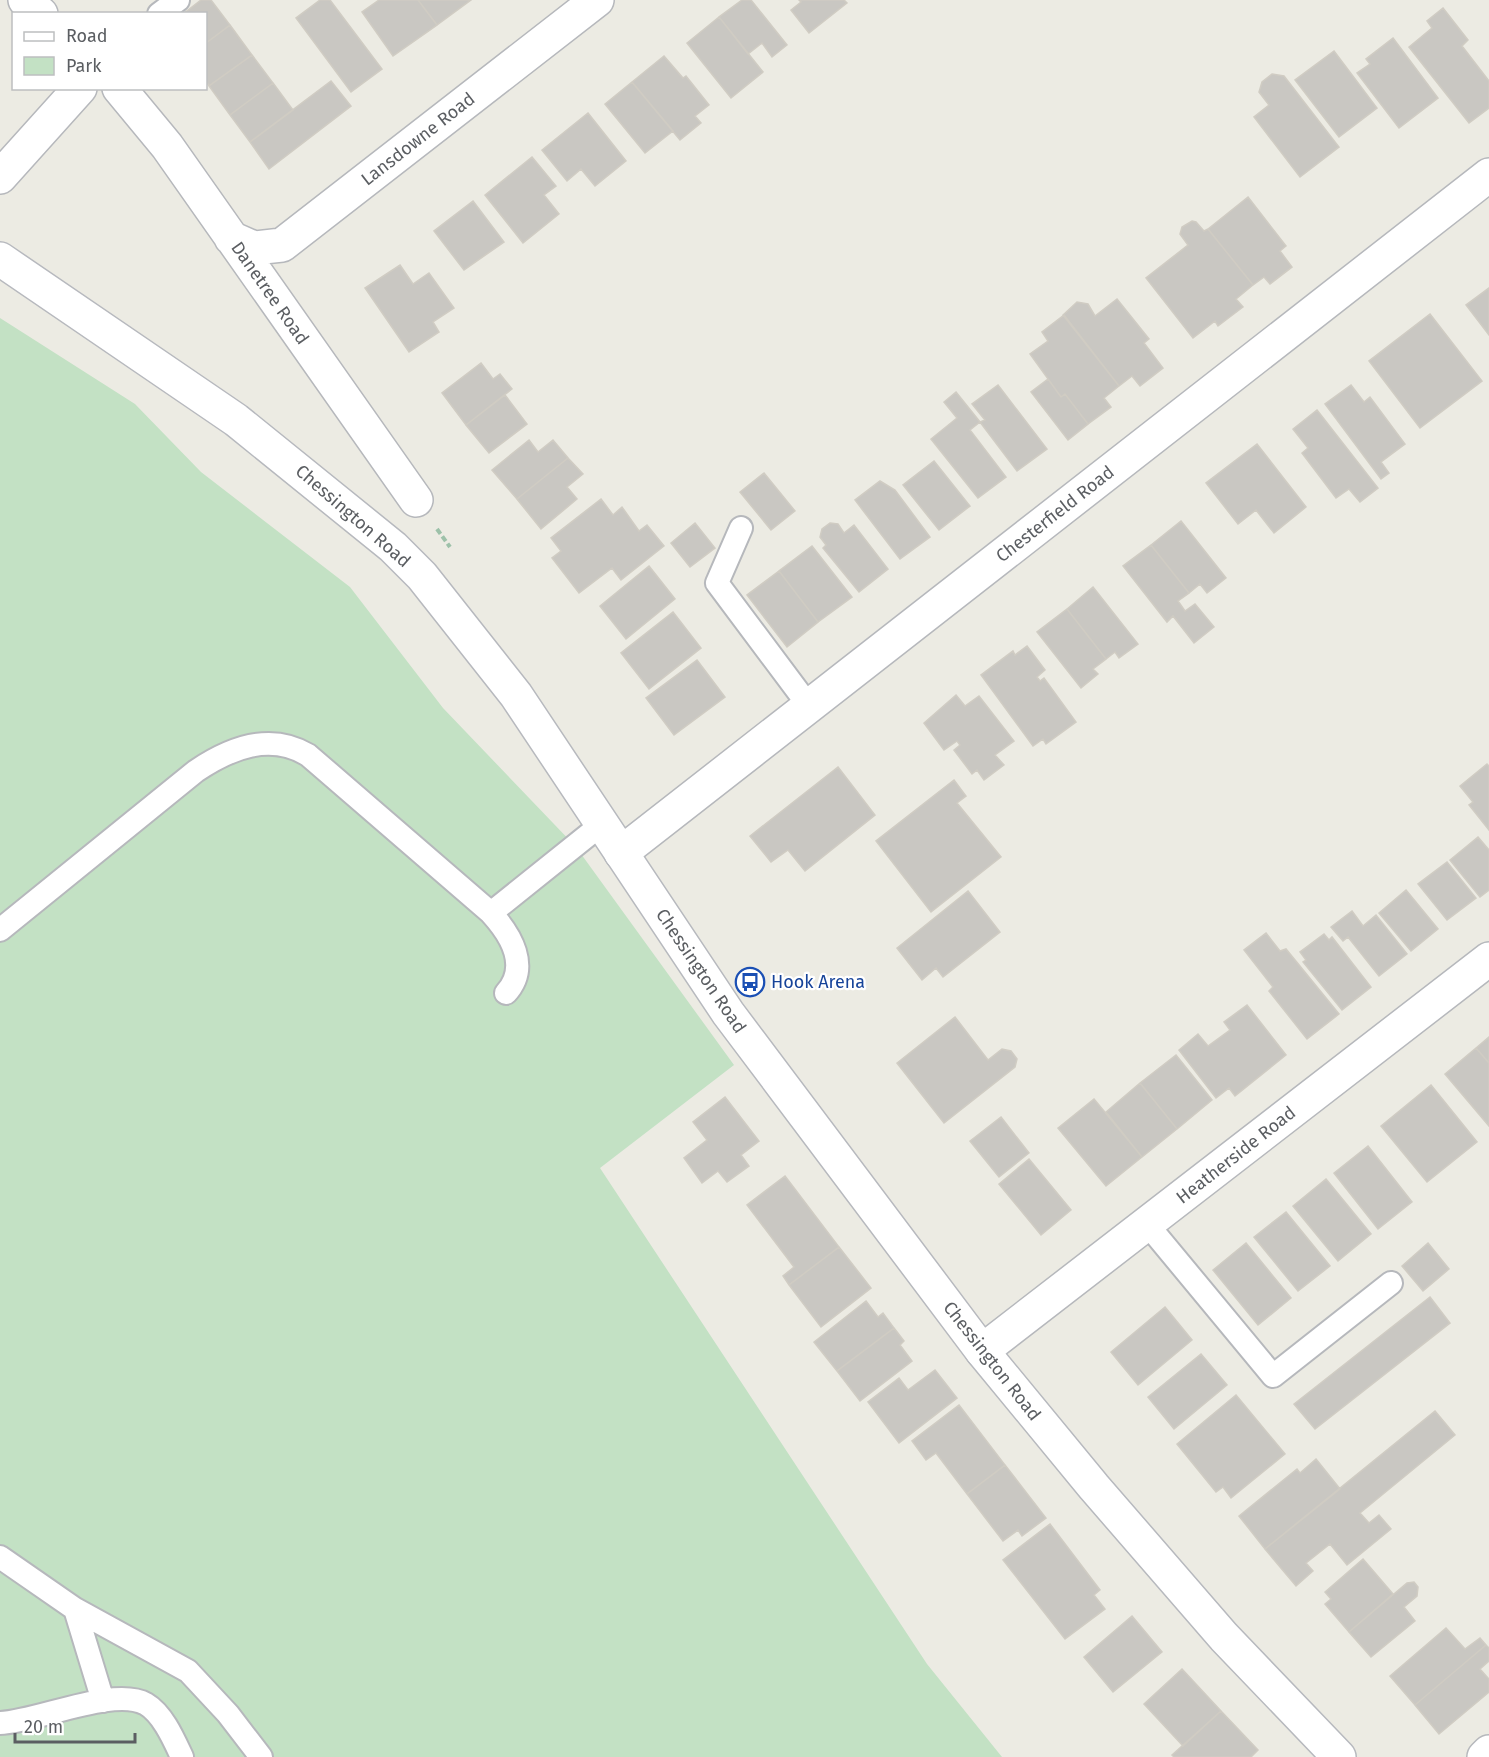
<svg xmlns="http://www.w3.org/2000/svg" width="1489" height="1757" viewBox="0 0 1489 1757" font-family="'Fira Sans',sans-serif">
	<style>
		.green { fill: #c3e1c4 }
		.building { fill: #c9c7c2; stroke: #d0ccc3; stroke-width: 1.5 }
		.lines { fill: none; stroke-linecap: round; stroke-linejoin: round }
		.lane-casing { stroke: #b6b8bc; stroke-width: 26 }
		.street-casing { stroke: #b6b8bc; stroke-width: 36 }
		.secondary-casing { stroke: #b7b9be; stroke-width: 36 }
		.path { stroke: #9dc1a9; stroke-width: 4; stroke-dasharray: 6 3; stroke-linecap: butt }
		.lane { stroke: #fff; stroke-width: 22 }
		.street { stroke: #fff; stroke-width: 33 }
		.secondary { stroke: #fff; stroke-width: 33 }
		.labels { text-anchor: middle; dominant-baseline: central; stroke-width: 4.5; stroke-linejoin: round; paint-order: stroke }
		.street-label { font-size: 18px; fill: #5b5e62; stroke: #fff }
		.transit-label { font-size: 18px; fill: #164399; stroke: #fff; text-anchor: start }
	</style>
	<rect width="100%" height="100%" fill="#ecebe3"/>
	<path class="green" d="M0,318L135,404L201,472L350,587L443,708L576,847L734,1065L600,1168L927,1664L1002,1757H0Z"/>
	<path class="building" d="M201,0H211L230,25L206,43V14H183Z
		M320,0H330L382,69L351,92L296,18Z
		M379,0H418L437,25L393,56L362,12Z
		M418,0H471L437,25Z
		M742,0H751L787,45L772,57L762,43L748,54L719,17Z
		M799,0H844L847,3L809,33L791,10L801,2Z
		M1443,8L1468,40L1462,46L1489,81V108L1469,123L1409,47L1432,28L1427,21Z
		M719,17L763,72L731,98L687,43Z
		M230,25L252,55L209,86L206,81V43Z
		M1393,38L1438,98L1399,128L1357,73L1370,64L1366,59Z
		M1334,51L1377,108L1339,137L1295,80Z
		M252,55L273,83L230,115L209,86Z
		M664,56L683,78L686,76L709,105L695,116L701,123L680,140L632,82Z
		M1272,74L1284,76L1339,147L1300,177L1254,117L1269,105L1259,92L1262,82Z
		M331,81L351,106L269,169L250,142Z
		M632,82L673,131L645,153L605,104Z
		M273,83L293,110L250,142L230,115Z
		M588,113L626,161L595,186L581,169L567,181L542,150Z
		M532,157L556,186L544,195L559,214L523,243L485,195Z
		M1248,197L1286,246L1280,251L1292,267L1270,284L1264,277L1253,285L1208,229Z
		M473,201L504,242L464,270L434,231Z
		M1192,221L1196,222L1204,231L1208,229L1253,285L1236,299L1243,307L1218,326L1215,321L1193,338L1146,278L1188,245L1180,234L1182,227Z
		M400,265L413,284L429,273L454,308L433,322L439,332L409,352L365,288Z
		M1489,288V335L1466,305Z
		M1117,299L1149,339L1144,343L1163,368L1140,386L1132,376L1119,386L1063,315L1077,302L1088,304L1095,316Z
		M1430,314L1482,381L1420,428L1369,361Z
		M1064,315L1119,386L1104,398L1111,407L1088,424L1065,394L1061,397L1030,354L1048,341L1042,332Z
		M481,363L493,379L500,374L512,389L466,425L442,393Z
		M1048,379L1061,397L1065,394L1088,424L1068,440L1031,392Z
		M998,385L1047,449L1017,471L980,422L985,420L972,404Z
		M1351,385L1364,402L1370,397L1405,444L1381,462L1389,473L1381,479L1325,404Z
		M956,392L980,422L970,430L1006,477L978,498L931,439L957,418L944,402Z
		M505,395L527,424L489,453L466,425Z
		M1317,410L1378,488L1360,502L1349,489L1336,498L1302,453L1308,448L1293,429Z
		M529,440L538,452L553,440L568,458L517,499L492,470Z
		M1257,444L1306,507L1274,533L1256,510L1238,524L1206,483Z
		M568,458L583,474L567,487L577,499L541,529L517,499Z
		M934,461L970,506L939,530L903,485Z
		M764,473L795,511L771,530L740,492Z
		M880,481L895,490L930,537L900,559L855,500Z
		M601,499L613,515L622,507L639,531L647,525L664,546L621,580L612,568L579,593L552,558L561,551L551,538Z
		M1181,521L1226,578L1207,593L1200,584L1189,593L1151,545Z
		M695,523L715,548L690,567L671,543Z
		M830,523L838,524L844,533L854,525L888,569L859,592L823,548L826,545L820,537L822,529Z
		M1151,545L1189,593L1178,601L1185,611L1195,604L1214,627L1194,643L1173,616L1167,622L1123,566Z
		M812,546L852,597L818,622L779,571Z
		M649,566L675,599L626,639L600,606Z
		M779,571L818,622L787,647L747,595Z
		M1093,587L1138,644L1119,658L1115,652L1106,659L1067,609Z
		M1067,609L1106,659L1093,669L1098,674L1081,688L1037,632Z
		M673,612L701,648L649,689L621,653Z
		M1027,646L1045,670L1037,677L1040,681L1044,678L1076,722L1046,744L1043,739L1033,746L981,675L1013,651L1015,655Z
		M697,660L725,697L674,735L646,698Z
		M956,695L965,706L979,696L1014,741L995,755L1004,765L984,780L977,770L972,774L954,750L960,745L957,741L944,750L924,723Z
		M1487,764L1489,766V830L1469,805L1473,802L1460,786Z
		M838,767L875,815L805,871L788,850L771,862L750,836Z
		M954,780L966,796L957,803L1001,857L931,912L876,841Z
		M1478,837L1489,850V890L1480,897L1450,860Z
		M1447,862L1476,898L1447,920L1418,884Z
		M1406,890L1438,929L1411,951L1379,913Z
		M968,891L1000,932L943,977L936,968L922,980L897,948Z
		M1352,911L1363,926L1376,915L1407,954L1379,976L1348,937L1343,941L1331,927Z
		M1266,933L1280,951L1286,949L1339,1014L1307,1039L1269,991L1273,987L1244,950Z
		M1324,934L1329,940L1332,937L1371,987L1342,1010L1303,962L1306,960L1300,952Z
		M1247,1005L1286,1055L1235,1096L1229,1088L1216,1098L1179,1050L1198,1034L1208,1046L1230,1030L1224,1022Z
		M955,1017L988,1060L1002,1049L1011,1051L1017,1059L1015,1067L944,1123L897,1063Z
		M1489,1037V1063L1476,1048Z
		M1476,1048L1489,1063V1126L1445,1074Z
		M1176,1055L1212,1100L1177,1129L1140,1083Z
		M1140,1083L1177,1129L1142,1157L1106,1112Z
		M1431,1085L1477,1142L1427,1182L1381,1126Z
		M725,1097L759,1141L741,1155L749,1166L727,1182L718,1171L702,1183L684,1158L707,1140L693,1122Z
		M1094,1099L1142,1157L1106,1186L1058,1128Z
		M1001,1117L1029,1153L999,1177L970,1141Z
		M1368,1146L1412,1202L1378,1229L1334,1173Z
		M1029,1159L1071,1210L1041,1235L999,1184Z
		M785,1176L839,1247L789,1285L783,1276L794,1267L747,1205Z
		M1326,1179L1371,1234L1338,1261L1293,1206Z
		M1286,1212L1330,1266L1298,1291L1254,1237Z
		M1246,1243L1291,1298L1258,1325L1213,1270Z
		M1428,1243L1449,1269L1423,1291L1402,1266Z
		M839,1247L871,1288L821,1327L789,1285Z
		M1430,1297L1450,1323L1315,1429L1294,1404Z
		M866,1301L878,1317L883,1313L894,1328L837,1371L814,1342Z
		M1165,1307L1192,1340L1138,1385L1111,1352Z
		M894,1328L904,1341L900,1345L912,1361L860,1401L837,1371Z
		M1201,1354L1227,1385L1174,1429L1148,1397Z
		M935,1370L957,1398L899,1443L868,1402L899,1378L908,1390Z
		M1236,1395L1285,1454L1231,1498L1223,1487L1216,1492L1177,1444Z
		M959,1405L1005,1465L967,1494L936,1453L926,1460L912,1441Z
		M1435,1411L1455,1435L1360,1513L1369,1523L1379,1515L1391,1529L1347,1565L1330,1544L1306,1563L1313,1571L1296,1586L1265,1549Z
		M1316,1459L1340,1489L1265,1549L1239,1516L1297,1469L1300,1473Z
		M1005,1465L1046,1518L1022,1536L1018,1530L1003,1541L967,1494Z
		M1050,1524L1100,1590L1094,1595L1105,1609L1065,1639L1003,1560Z
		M1363,1559L1393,1594L1349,1632L1325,1604L1331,1599L1325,1592Z
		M1414,1582L1418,1587L1417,1596L1404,1607L1415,1621L1371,1657L1349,1632L1407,1583Z
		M1132,1616L1162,1652L1113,1692L1084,1657Z
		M1446,1628L1465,1649L1480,1638L1486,1645L1415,1705L1390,1676Z
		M1486,1645L1489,1648V1661L1480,1669L1489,1679V1692L1439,1734L1415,1705Z
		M1182,1669L1221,1711L1183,1746L1144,1704Z
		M1221,1711L1258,1750L1251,1757H1174L1172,1755Z"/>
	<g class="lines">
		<g class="lane-casing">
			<path id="lane" d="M159,14L178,0
				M741,528L717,583L809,706
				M491,913C511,935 530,967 506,993
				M0,930L196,771C230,748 270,732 308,755L491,913L602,824
				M1147,1224L1273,1376L1391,1283
				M0,1557L75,1609L103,1701
				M75,1609L188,1671L228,1714L261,1757
				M0,1723C37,1722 114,1686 146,1704C163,1714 174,1740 182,1757"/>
		</g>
		<g class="street-casing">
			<path id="street" d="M25,0L41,14
				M119,88L167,146L416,500
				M0,177L80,88
				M231,238L254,248L282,245L597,0
				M621,853L1489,175
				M982,1351L1489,959
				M1484,1757L1489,1752"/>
		</g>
		<g class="secondary-casing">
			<path id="secondary" d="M0,259L236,420L393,547L422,576L516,695L728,1013L982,1351L1094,1487L1224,1637L1339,1757"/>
		</g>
		<path class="path" d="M437,529L450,547"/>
		<use href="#lane" class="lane"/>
		<use href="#street" class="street"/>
		<use href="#secondary" class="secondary"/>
	</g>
	<defs>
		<g id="bus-ring" transform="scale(1.5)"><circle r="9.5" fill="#fff" stroke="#1a4fb4" stroke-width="1.5"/><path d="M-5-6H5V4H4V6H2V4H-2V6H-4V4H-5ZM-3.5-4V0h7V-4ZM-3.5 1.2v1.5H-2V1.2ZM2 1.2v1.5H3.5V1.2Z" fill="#1a4fb4"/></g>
	</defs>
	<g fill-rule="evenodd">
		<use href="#bus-ring" x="750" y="982"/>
	</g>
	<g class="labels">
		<g class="street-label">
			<text transform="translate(418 139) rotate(-38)">Lansdowne Road</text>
			<text transform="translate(270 293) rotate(55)">Danetree Road</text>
			<text transform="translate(1055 514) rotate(-38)">Chesterfield Road</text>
			<text transform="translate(353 516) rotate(41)">Chessington Road</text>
			<text transform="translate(701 971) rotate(56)">Chessington Road</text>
			<text transform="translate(1236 1155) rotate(-38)">Heatherside Road</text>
			<text transform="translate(992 1361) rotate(52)">Chessington Road</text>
		</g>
		<g class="transit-label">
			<text x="771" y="982">Hook Arena</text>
		</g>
	</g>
	<rect x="12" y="12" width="195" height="78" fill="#ffffff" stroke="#bdbfc0" stroke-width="1.5"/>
	<rect x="24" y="32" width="30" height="9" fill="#ffffff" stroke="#bdbfc0" stroke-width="1.5"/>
	<text x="66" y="42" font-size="18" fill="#5b5e62">Road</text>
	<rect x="24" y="57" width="30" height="18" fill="#c3e1c4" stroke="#bdbfc0" stroke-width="1.5"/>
	<text x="66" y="72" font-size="18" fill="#5b5e62">Park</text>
	<path d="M15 1733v9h120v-9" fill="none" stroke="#5b5e62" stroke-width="3"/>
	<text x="24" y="1733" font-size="18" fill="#5b5e62" stroke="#ffffff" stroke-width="4.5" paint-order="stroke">20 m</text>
</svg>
